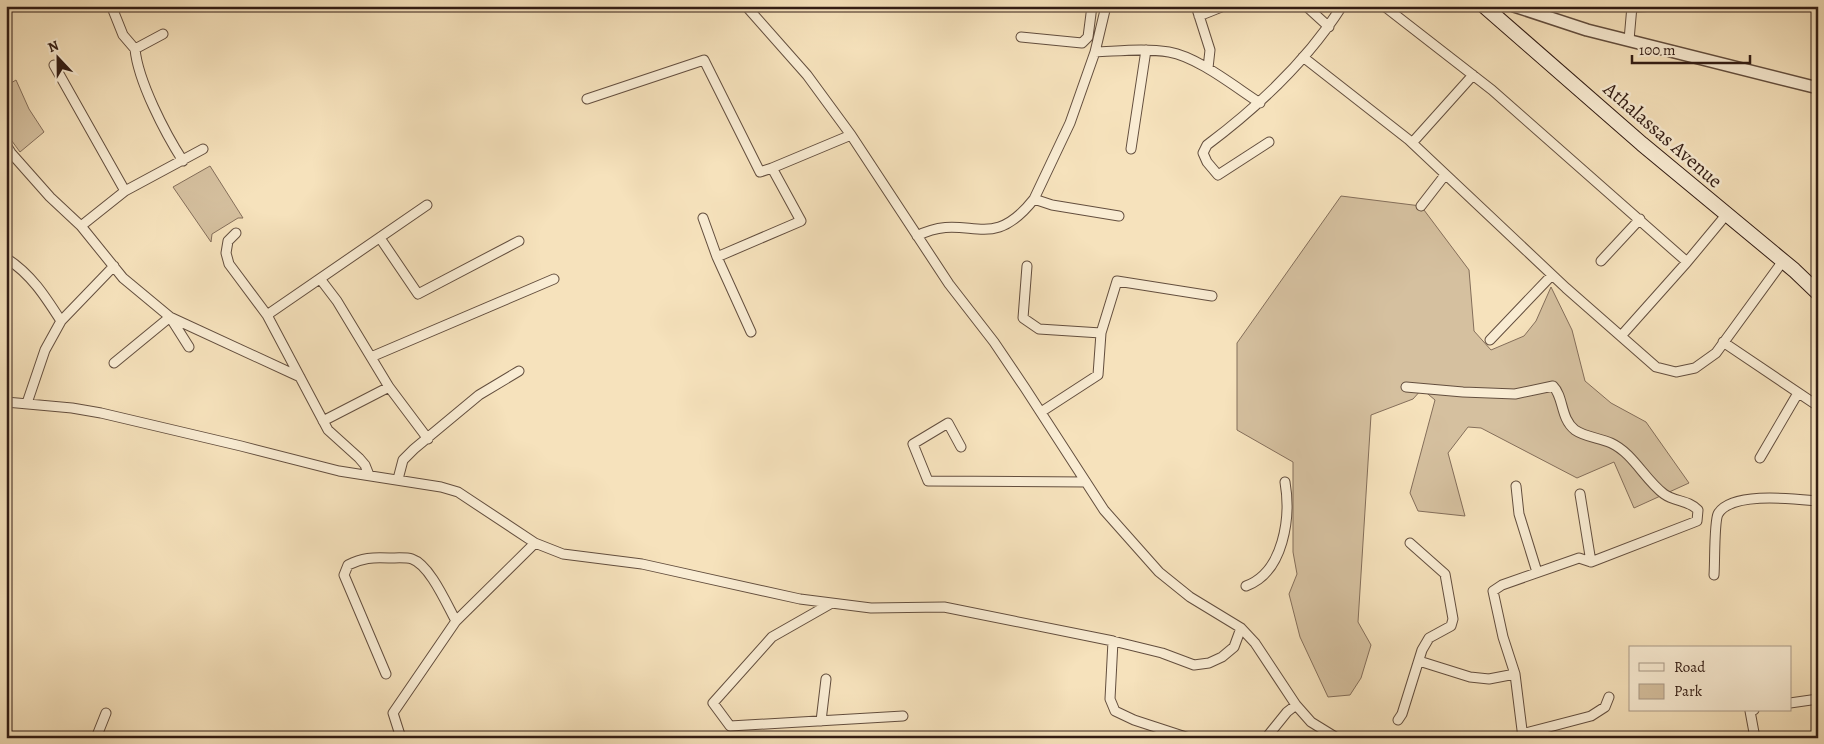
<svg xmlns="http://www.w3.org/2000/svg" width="1824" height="744" viewBox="0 0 1824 744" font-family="Alegreya,serif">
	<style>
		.green { fill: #d5c09f; stroke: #846e5a }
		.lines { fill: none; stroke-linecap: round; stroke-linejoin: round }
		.minor-casing { stroke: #634e3e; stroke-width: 11 }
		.tertiary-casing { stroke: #634e3e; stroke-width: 14 }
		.secondary-casing { stroke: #321c14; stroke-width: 16 }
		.minor { stroke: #f9ecd3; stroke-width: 9 }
		.tertiary { stroke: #f9ecd3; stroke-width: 11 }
		.secondary { stroke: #f9ecd3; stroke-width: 14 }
		.labels { text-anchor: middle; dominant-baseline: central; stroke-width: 5; stroke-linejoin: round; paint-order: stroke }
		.street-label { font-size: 20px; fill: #321c14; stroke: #f9ecd3 }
	</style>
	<rect width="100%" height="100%" fill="#f6e2bc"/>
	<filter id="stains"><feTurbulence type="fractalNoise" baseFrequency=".004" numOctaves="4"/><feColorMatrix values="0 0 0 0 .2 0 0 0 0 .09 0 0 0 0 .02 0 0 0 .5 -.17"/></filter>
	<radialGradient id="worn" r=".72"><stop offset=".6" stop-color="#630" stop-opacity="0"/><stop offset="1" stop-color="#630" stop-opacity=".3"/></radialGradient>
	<path class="green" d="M1635,6H1708V9L1635,12Z
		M16,80L29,109L44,132L20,152L6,133V86Z
		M210,166L243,218H238L212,234L211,242L173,187Z
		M1341,196L1421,206L1469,270L1474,331L1491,350L1524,336L1536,321L1551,287L1572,330L1585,381L1611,403L1646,422L1689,483L1634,508L1614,462L1577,478L1481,428L1468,427L1448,453L1465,516L1418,511L1410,493L1435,400L1422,389L1413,399L1371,415L1358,622L1371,645L1361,678L1350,695L1328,697L1300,637L1289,594L1297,574L1293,552V462L1237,430V343Z"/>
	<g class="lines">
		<g class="minor-casing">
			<path id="minor" d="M746,6L807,75L851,135L949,284L994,342L1025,388L1104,510L1159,572L1190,597L1241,628L1255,643L1296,705L1311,722L1337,738
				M1106,6L1095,52L1070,123L1034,199L1052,205L1119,216
				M1196,6L1210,50L1208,68
				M1306,6L1329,27
				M1384,6L1492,90L1687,262L1726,215
				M113,10L123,35L135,49
				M1199,16L1224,6
				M163,34L135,49C138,81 165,133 183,161
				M1021,37L1082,43L1088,37L1092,6
				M1629,40L1632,6
				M1095,52C1120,51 1145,48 1169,52C1198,57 1235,87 1260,103
				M1303,57L1409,140L1566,288L1656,367L1676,372L1695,368L1716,353L1783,261
				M54,65L125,191
				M587,99L704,60L760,172L772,168L801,221L717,257
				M1269,142L1218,175L1207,162L1203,153L1207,145C1259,106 1307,61 1342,6
				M1412,143L1473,75
				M6,145L11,153L50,197L81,226L123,278L170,317L189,347
				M1131,149L1146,50
				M772,168L851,135
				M1421,206L1445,175
				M703,218L717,257L751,332
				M81,226L125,191L203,149
				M236,233L228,241L226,253L229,264L267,315L328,430L359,458L365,465L369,475
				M917,236C968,210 989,256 1034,199
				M380,238L418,294L519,241
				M6,258C31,274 45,296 61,321
				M1601,261L1640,219
				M1027,266L1023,318L1039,329L1101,333
				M321,280L337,301L389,387L428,439
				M267,315L427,205
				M1621,336L1687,262
				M1490,340L1552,275
				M1723,342L1818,406
				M371,357L554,279
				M114,363L170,317L300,377
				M1406,387L1463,392L1515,394L1553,386C1564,397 1560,418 1575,430C1585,437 1600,438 1611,443C1633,453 1645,480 1664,494C1675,502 1689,500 1698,510L1697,521L1692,523L1591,562L1579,558L1502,585L1493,591L1503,637L1515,674L1523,738
				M6,402L72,408L101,413L241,446L339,471L441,487L458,492L535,543L563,554L642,564L800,599L871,608L944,607L1113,641L1162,653L1194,665L1209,663L1222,657L1234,647L1241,628
				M27,403L45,350L61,321L114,266
				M1041,412L1098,375L1101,333L1117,281L1212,296
				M323,421L389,387
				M961,447L948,423L913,444L928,481L1086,482
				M1760,458L1798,393
				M398,479L403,460L414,449L479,395L519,371
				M1516,486L1519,514L1537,572
				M1580,494L1591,562
				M1714,575C1715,563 1714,522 1718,514C1731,491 1795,499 1818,501
				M1246,586C1284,572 1291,517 1285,482
				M830,604L772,637L713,703L730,726L903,716
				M1113,641L1110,699L1115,711L1134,720L1189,738
				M1419,661L1470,677L1489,679L1515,674
				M386,674L344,575L348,565C362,558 373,557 389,558C396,558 406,557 412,559C430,565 447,605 456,621
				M1790,703L1818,699
				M1754,710L1750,711L1755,738
				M1398,720L1402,714L1422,650L1429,638L1451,626L1453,619L1445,574L1410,543
				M821,721L826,679
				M1522,734L1591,716L1605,707L1609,697
				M96,738L106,713
				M401,738L393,713L456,621L535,543
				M1266,738L1287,712L1296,705"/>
		</g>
		<g class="tertiary-casing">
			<path id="tertiary" d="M1514,6L1587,30L1818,88"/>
		</g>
		<g class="secondary-casing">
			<path id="secondary" d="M1484,6L1642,144L1794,270L1818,293"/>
		</g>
		<use href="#minor" class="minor"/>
		<use href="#tertiary" class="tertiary"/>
		<use href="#secondary" class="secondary"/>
	</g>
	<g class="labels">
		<g class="street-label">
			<text transform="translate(1663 135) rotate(41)">Athalassas Avenue</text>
		</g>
	</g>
	<rect width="1824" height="744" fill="none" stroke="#f6e2bc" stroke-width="25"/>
	<rect x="8" y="8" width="1809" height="729" fill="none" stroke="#321c14" stroke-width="2.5"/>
	<rect x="12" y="12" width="1799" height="719" fill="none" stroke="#321c14"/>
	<rect x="1629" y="646" width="162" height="65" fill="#f9ecd3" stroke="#a99987"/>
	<rect x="1639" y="663" width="25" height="8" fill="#f9ecd3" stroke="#a99987"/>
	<text x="1674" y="672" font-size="15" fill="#321c14">Road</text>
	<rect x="1639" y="684" width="25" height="15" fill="#d5c09f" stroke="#a99987"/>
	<text x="1674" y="696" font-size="15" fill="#321c14">Park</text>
	<g transform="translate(58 58) rotate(338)" stroke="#f9ecd3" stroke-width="4" paint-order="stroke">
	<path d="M0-4L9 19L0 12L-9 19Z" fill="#321c14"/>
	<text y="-8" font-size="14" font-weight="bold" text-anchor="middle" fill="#321c14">N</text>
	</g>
	<path d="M1632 55v8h118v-8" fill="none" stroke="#321c14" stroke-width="2.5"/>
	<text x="1639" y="55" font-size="15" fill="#321c14" stroke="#f9ecd3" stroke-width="4" paint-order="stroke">100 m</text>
	<rect width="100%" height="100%" filter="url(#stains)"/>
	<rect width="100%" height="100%" fill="url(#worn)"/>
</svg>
